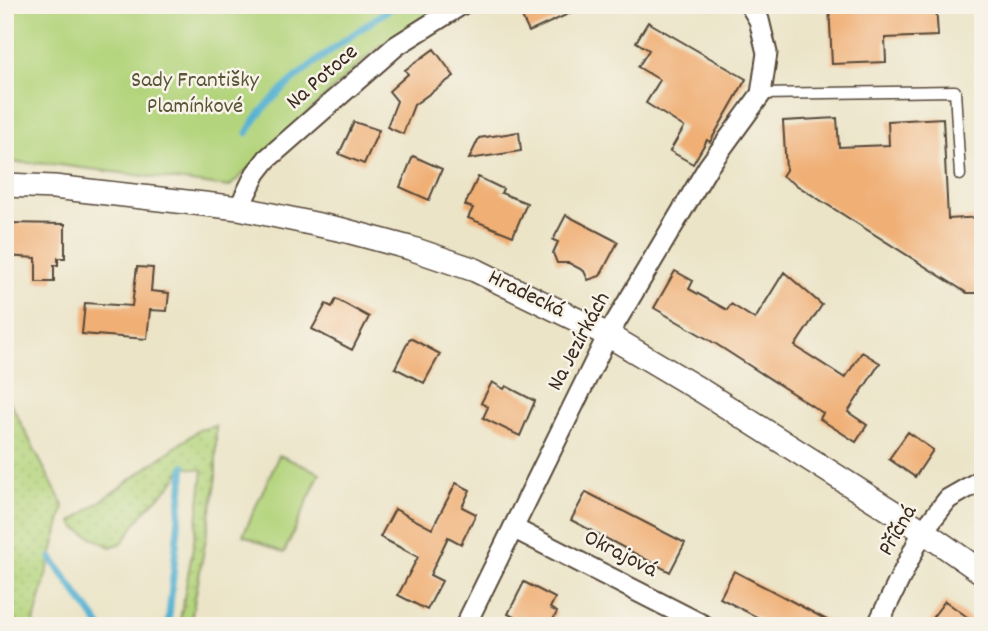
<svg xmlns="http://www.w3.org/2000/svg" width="988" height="631" viewBox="0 0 988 631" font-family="Dekko,sans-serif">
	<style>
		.grass { fill: url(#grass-dots); stroke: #777f4d; stroke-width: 2 }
		.park { fill: #b3d47c; stroke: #777f4d; stroke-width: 2 }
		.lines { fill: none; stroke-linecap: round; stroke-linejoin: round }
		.stream { stroke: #53b1d1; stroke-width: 7 }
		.building { fill: #f0af74 }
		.service-casing { stroke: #554637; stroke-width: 13 }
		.minor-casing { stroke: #554637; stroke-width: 23 }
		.tertiary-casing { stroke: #554637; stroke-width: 26 }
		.service { stroke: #fff; stroke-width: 10 }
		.minor { stroke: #fff; stroke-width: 19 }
		.tertiary { stroke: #fff; stroke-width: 23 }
		.labels { text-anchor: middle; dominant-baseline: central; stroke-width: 5; stroke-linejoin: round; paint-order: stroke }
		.street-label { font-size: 23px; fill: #3b2a1e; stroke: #f7f3e8 }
		.park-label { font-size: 23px; fill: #595436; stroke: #f7f3e8 }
	</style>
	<defs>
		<pattern id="grass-dots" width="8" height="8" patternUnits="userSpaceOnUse" patternTransform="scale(1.75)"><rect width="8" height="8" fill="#b3d47c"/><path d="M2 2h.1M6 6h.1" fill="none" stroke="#9bb66b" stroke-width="1.8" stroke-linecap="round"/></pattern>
	</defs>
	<rect width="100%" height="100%" fill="#f7f3e8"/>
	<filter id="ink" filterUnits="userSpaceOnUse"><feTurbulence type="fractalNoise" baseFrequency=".0143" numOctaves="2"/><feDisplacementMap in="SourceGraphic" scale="14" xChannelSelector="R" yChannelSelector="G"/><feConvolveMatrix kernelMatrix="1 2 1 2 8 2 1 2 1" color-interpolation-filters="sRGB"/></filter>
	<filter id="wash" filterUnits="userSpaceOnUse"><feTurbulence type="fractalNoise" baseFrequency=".00686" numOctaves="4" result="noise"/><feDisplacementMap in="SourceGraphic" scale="28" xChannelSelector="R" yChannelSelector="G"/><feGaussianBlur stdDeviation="1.57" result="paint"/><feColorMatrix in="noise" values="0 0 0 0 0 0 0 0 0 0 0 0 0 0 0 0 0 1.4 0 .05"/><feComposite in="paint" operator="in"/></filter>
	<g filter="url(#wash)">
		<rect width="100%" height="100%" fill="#ebe4c7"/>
		<path class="grass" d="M5,392L64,507L33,626H5Z
			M216,426V483L190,626H179L196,530L203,470L183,467L171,485L144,512L122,543L110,547L77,529L72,522L199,430Z"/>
		<path class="park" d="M5,5H442L374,50L229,187L51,164L5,162Z
			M279,455L320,473L284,553L243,535Z"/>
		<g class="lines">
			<path class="stream" d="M247,133C271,86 351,37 395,5
				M51,558L100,626
				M168,626L184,466"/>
		</g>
		<g id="blocks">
			<path class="building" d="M522,5H588L529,32L519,11L524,10Z
				M829,5H936L938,36L885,38L886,62L832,64Z
				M648,22L746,79L710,142L707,140L693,164L670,151L684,127L646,103L660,80L638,67L649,50L636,42Z
				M434,49L454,76L414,105L403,134L387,127L397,101L389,91L408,74L405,70Z
				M837,118L839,147L889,145L888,121L943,118L948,219L983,217V293H967L782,176L786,170L783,121Z
				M354,122L379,130L364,164L339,154Z
				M519,132L521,151L469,159L479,138Z
				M413,156L442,169L429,200L400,187Z
				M478,177L503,189L501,193L527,203L513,236L468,218L473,208L465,205Z
				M566,215L618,242L600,276L588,280L584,271L569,263H557L553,253L558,242L553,240Z
				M5,223L65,224V258H58V265H54V282H36V258L5,256Z
				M137,267L153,268L151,291L169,293L167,311L150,310L147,339L82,334L85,303L132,306Z
				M675,271L693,281L689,289L727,310L731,304L755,319L784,272L822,305L795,346L845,378L862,352L880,363L848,412L867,425L856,442L820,419L823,413L716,344L654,308Z
				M336,299L369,317L352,350L312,329L326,304L332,307Z
				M410,338L440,354L424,383L395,368Z
				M492,382L504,389L506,386L535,401L520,436L483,418L488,407L481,403Z
				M908,432L933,450L915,477L889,459Z
				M456,483L470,490L462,507L476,514L461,544L448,537L430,575L442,581L427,610L398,595L418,557L380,537L395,509L432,529Z
				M586,492L685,543L670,572L571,520Z
				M734,571L784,597L838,626H774L720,598Z
				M524,582L555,598L550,608L557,612L550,626H531L508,614Z
				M945,601L980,626H926Z"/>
		</g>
	</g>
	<g filter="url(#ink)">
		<use href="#blocks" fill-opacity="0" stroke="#554637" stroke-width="2"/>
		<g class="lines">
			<g class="service-casing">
				<path id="service" d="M761,94L955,91L960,175"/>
			</g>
			<g class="minor-casing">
				<path id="minor" d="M239,208L256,173L267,159L396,46L461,5
					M513,528L705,626
					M465,626L608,335L708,167L761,94L767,53L759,20L750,5
					M877,626L923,531L948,499L983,479"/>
			</g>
			<g class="tertiary-casing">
				<path id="tertiary" d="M5,185L54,187L239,208L343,230L410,248L475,270L608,335L702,391L923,531L983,573"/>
			</g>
			<use href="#service" class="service"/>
			<use href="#minor" class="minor"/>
			<use href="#tertiary" class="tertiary"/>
		</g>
	</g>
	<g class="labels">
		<g class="street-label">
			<text transform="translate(323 78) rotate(-41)">Na Potoce</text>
			<text transform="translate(526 295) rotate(26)">Hradecká</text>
			<text transform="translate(580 342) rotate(-62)">Na Jezírkách</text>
			<text transform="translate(899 531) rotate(-60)">Příčná</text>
			<text transform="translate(620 555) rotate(27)">Okrajová</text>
		</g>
		<g class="park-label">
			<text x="195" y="81">Sady Františky<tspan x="195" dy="26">Plamínkové</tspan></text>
		</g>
	</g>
	<rect width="988" height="631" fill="none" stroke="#f7f3e8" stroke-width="28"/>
</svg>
